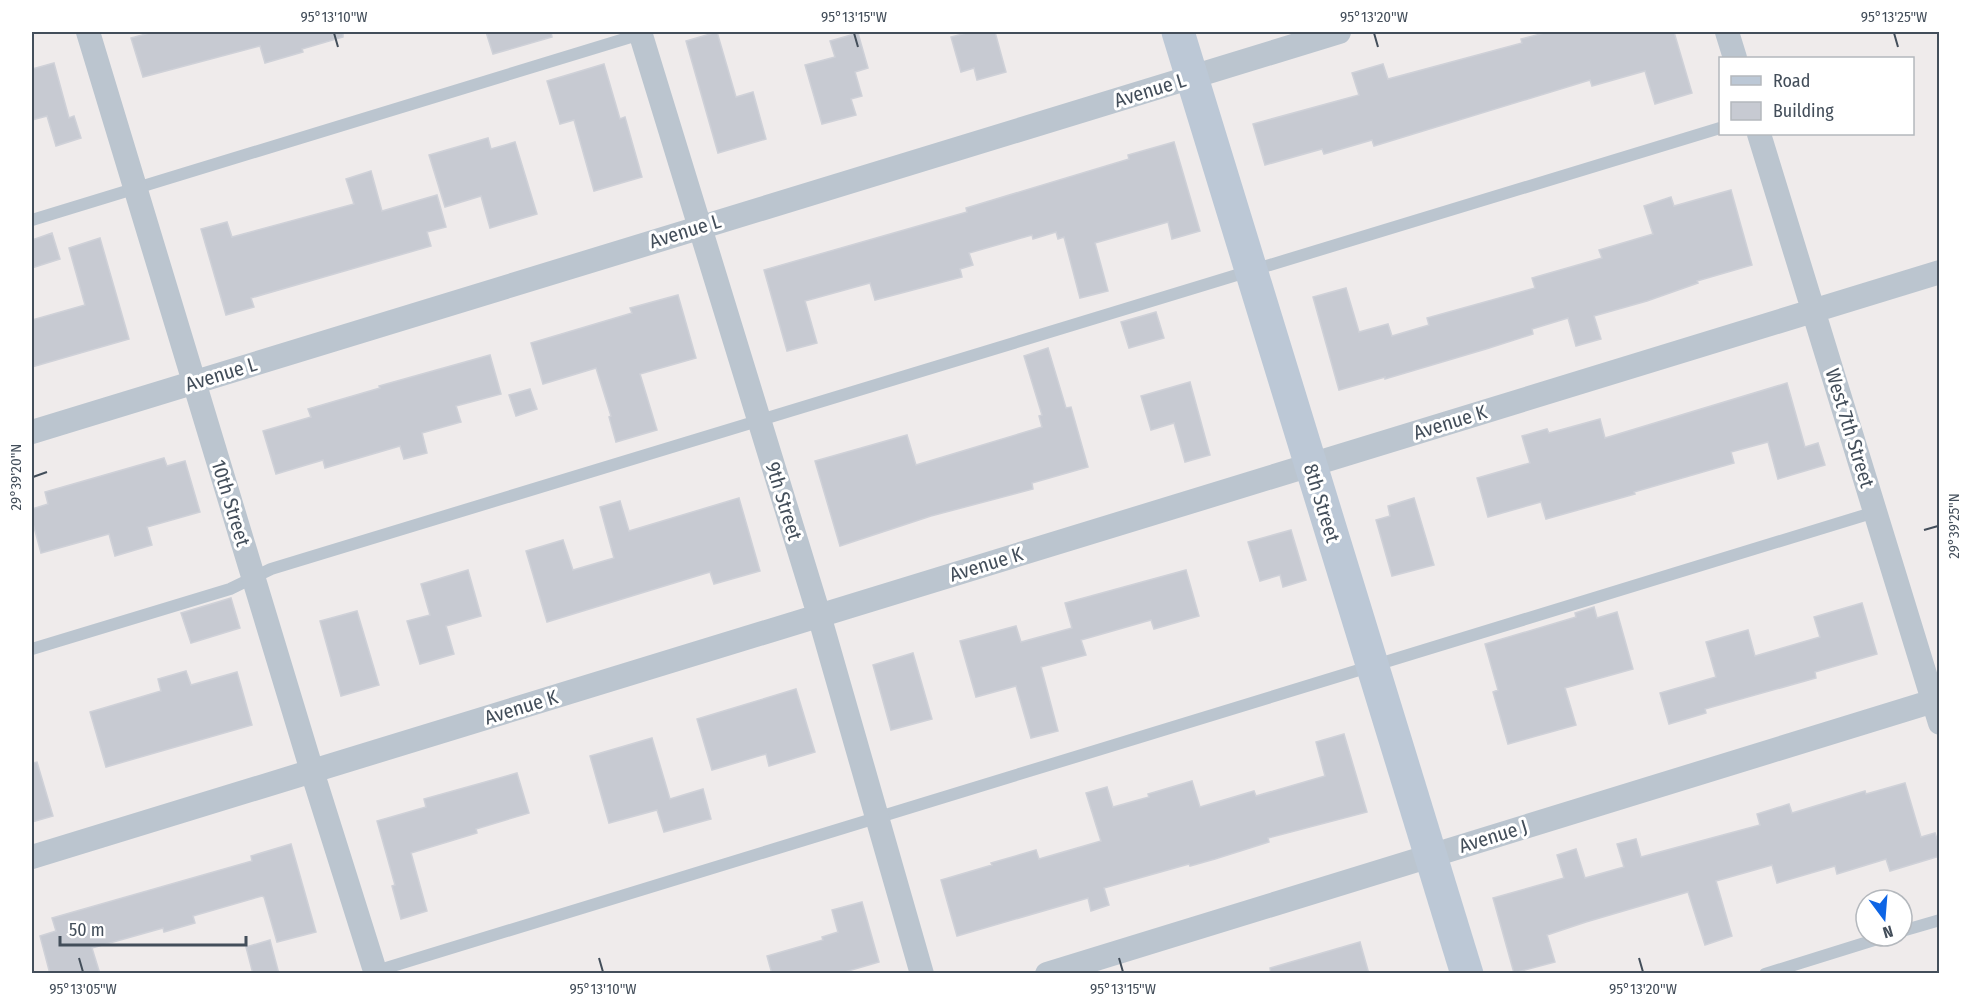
<svg xmlns="http://www.w3.org/2000/svg" width="1971" height="1005" viewBox="0 0 1971 1005" font-family="'Fira Sans Condensed',sans-serif">
	<style>
		.building { fill: #c7cad2; stroke: #cfd1d8; stroke-width: 1.5 }
		.lines { fill: none; stroke-linecap: round; stroke-linejoin: round }
		.lane { stroke: #bbc5cf; stroke-width: 12 }
		.street { stroke: #bbc5cf; stroke-width: 24 }
		.secondary { stroke: #bcc8d6; stroke-width: 33 }
		.ticks { fill: none; stroke: #434e5a; stroke-width: 2 }
		.labels { text-anchor: middle; dominant-baseline: central; stroke-width: 6; stroke-linejoin: round; paint-order: stroke }
		.street-label { font-size: 20px; fill: #434e5a; stroke: #fff }
		.neatline { fill: none; stroke: #434e5a; stroke-width: 2 }
		.ticks-label { font-size: 15px; text-anchor: middle; fill: #434e5a }
	</style>
	<rect width="100%" height="100%" fill="#efebeb"/>
	<path class="building" d="M153,32H343V37L302,49L303,52L265,63L260,46L143,77L131,38Z
		M486,32H551L552,37L493,54Z
		M717,32L736,97L753,92L766,139L718,153L686,41Z
		M970,32H995L1006,72L977,80L974,68L961,72L951,37Z
		M1548,32H1674L1692,93L1655,104L1645,71L1592,86L1590,80L1374,146L1372,140L1324,154L1322,149L1265,165L1253,124L1359,95L1352,73L1383,64L1388,79L1522,43L1521,39Z
		M858,33L868,68L855,72L862,96L851,99L856,115L822,124L805,65L835,57L830,41Z
		M54,63L69,118L74,116L81,138L56,146L47,116L32,120V69Z
		M604,64L620,119L625,117L642,177L594,191L574,120L560,124L547,81Z
		M488,138L491,149L515,142L537,214L490,228L481,196L445,207L429,155Z
		M1174,142L1200,231L1172,239L1168,222L1095,243L1108,291L1080,298L1064,237L1058,239L1056,232L1033,239L1032,235L969,253L973,265L960,269L962,277L875,300L870,283L805,301L817,343L787,351L764,270L967,212L966,208L1129,159L1128,155Z
		M371,171L382,211L437,195L446,227L427,232L431,246L251,298L254,307L226,315L201,229L227,222L232,237L354,204L346,179Z
		M1731,190L1752,265L1697,281L1698,283L1647,301L1594,316L1601,339L1576,346L1568,318L1532,329L1533,334L1486,349L1385,379V377L1339,390L1313,297L1346,288L1359,332L1388,324L1392,336L1429,325L1427,318L1535,288L1532,278L1602,258L1599,250L1653,234L1644,206L1671,197L1674,206Z
		M52,233L60,259L32,268V240Z
		M100,238L129,339L32,367V320L85,305L69,248Z
		M678,295L696,358L640,374L657,430L616,442L609,417L611,416L596,368L543,384L531,343L632,313L630,308Z
		M1156,312L1164,338L1129,348L1121,322Z
		M1048,348L1066,408L1071,407L1088,467L1032,483L1033,489L931,516L840,546L815,461L907,435L916,465L1042,427L1039,416L1042,415L1024,356Z
		M490,355L501,394L456,406L461,422L422,433L427,453L404,459L400,446L325,468L323,460L276,474L263,431L311,417L308,409L380,388L379,386Z
		M1190,382L1210,455L1185,462L1174,423L1151,430L1141,396Z
		M1787,383L1805,447L1818,443L1825,465L1778,479L1768,442L1731,452L1734,463L1634,492L1635,494L1546,519L1541,502L1488,517L1477,478L1530,463L1522,436L1547,429L1549,433L1600,419L1605,438Z
		M530,389L537,409L516,416L509,395Z
		M164,458L167,466L185,461L200,512L147,527L152,545L115,556L109,534L41,553L32,520V509L48,504L45,492Z
		M739,498L760,571L714,584L710,572L547,622L526,551L563,540L573,570L614,558L600,507L620,501L629,531Z
		M1414,498L1434,565L1392,576L1376,520L1390,516L1388,506Z
		M1291,530L1306,580L1283,587L1280,575L1260,581L1248,542Z
		M468,570L481,616L446,626L454,654L420,664L407,621L430,615L421,584Z
		M1186,570L1199,616L1154,629L1151,620L1081,640L1086,655L1041,667L1058,731L1031,738L1016,686L976,697L960,641L1016,626L1021,642L1072,628L1065,603Z
		M231,598L240,628L191,643L181,613Z
		M1862,603L1877,654L1815,672L1816,678L1705,709L1706,713L1669,724L1660,693L1716,677L1706,642L1748,630L1755,656L1820,637L1814,617Z
		M1594,607L1597,618L1617,612L1633,669L1565,688L1576,725L1508,744L1493,692L1498,690L1485,644L1576,617L1575,613Z
		M357,611L379,685L341,696L320,621Z
		M913,653L932,719L891,730L873,665Z
		M186,671L191,685L237,672L252,725L106,767L90,712L161,691L158,679Z
		M796,689L815,752L769,766L766,754L712,770L697,719Z
		M1344,734L1367,812L1268,838L1269,842L1215,859L1190,866L1189,864L1104,888L1109,905L1091,911L1088,898L957,936L941,880L992,865L991,863L1036,850L1039,859L1101,841L1086,793L1107,787L1113,807L1149,797L1148,794L1192,781L1200,807L1254,791L1256,796L1325,776L1316,742Z
		M652,738L670,799L703,789L711,819L664,832L657,810L609,823L590,756Z
		M37,762L53,816L32,822V763Z
		M517,773L529,813L476,829L477,833L411,853L427,911L401,919L392,886L395,885L377,821L426,807L424,799Z
		M1905,783L1921,837L1935,833L1940,847V856L1890,871L1886,859L1837,874L1835,866L1777,883L1772,865L1716,881L1732,936L1705,945L1688,892L1586,922L1547,935L1555,962L1514,973L1493,898L1564,878L1557,855L1576,849L1585,878L1624,867L1617,844L1636,839L1641,857L1760,825L1757,814L1789,804L1792,813L1865,791L1866,794Z
		M291,844L316,932L277,942L264,897L262,896L193,916L195,923L164,932L163,928L92,948L100,974H50L40,936L56,931L52,918L252,861L251,856Z
		M862,902L879,962L838,974H772L767,956L823,940L822,937L838,932L832,910Z
		M270,940L279,974H253L246,947Z
		M1360,942L1369,974H1271L1270,968Z"/>
	<g class="lines">
		<path class="lane" d="M32,220L644,33
			M32,649L230,589L271,569L1720,128
			M1902,931L1940,920
			M373,972L1875,512
			M1765,974L1887,936"/>
		<path class="street" d="M88,32L312,771L376,974
			M640,32L819,615L922,974
			M1727,32L1735,58
			M1759,134L1940,723
			M32,432L1339,32
			M32,857L1940,272
			M1047,974L1940,699"/>
		<path class="secondary" d="M1178,32L1467,974"/>
	</g>
	<path class="ticks" d="M334,33L338,47M854,33L858,47M1374,33L1378,47M1894,33L1898,47M33,477L47,472M1924,530L1938,526M79,958L83,972M599,958L603,972M1119,958L1123,972M1639,958L1643,972"/>
	<g class="labels">
		<g class="street-label">
			<text transform="translate(1150 90) rotate(-17)">Avenue L</text>
			<text transform="translate(685 231) rotate(-17)">Avenue L</text>
			<text transform="translate(221 374) rotate(-17)">Avenue L</text>
			<text transform="translate(1450 422) rotate(-17)">Avenue K</text>
			<text transform="translate(1850 428) rotate(73)">West 7th Street</text>
			<text transform="translate(784 501) rotate(73)">9th Street</text>
			<text transform="translate(231 503) rotate(73)">10th Street</text>
			<text transform="translate(1322 503) rotate(73)">8th Street</text>
			<text transform="translate(986 564) rotate(-17)">Avenue K</text>
			<text transform="translate(521 707) rotate(-17)">Avenue K</text>
			<text transform="translate(1493 836) rotate(-17)">Avenue J</text>
		</g>
	</g>
	<rect width="1971" height="1005" fill="none" stroke="#ffffff" stroke-width="66"/>
	<rect x="1719" y="57" width="195" height="78" fill="#ffffff" stroke="#b4b8bd" stroke-width="1.5"/>
	<rect x="1731" y="76" width="30" height="9" fill="#bcc8d6" stroke="#b4b8bd" stroke-width="1.5"/>
	<text x="1773" y="87" font-size="18" fill="#434e5a">Road</text>
	<rect x="1731" y="102" width="30" height="18" fill="#c7cad2" stroke="#b4b8bd" stroke-width="1.5"/>
	<text x="1773" y="117" font-size="18" fill="#434e5a">Building</text>
	<g transform="translate(1884 918) rotate(164)"><circle r="28" fill="#ffffff" stroke="#b4b8bd" stroke-width="1.5"/>
	<path d="M0-4.5L10 22L0 15L-10 22Z" fill="#0e65e5"/>
	<text y="-9" font-size="16" font-weight="bold" text-anchor="middle" fill="#434e5a">N</text>
	</g>
	<path d="M60 936v9h186v-9" fill="none" stroke="#434e5a" stroke-width="3"/>
	<text x="69" y="936" font-size="18" fill="#434e5a" stroke="#ffffff" stroke-width="4.5" paint-order="stroke">50 m</text>
	<rect x="33" y="33" width="1905" height="939" class="neatline"/>
	<g class="ticks-label">
		<text x="334" y="22">95°13'10"W</text>
		<text x="854" y="22">95°13'15"W</text>
		<text x="1374" y="22">95°13'20"W</text>
		<text x="1894" y="22">95°13'25"W</text>
		<text transform="translate(16 477) rotate(-90)" y="5">29°39'20"N</text>
		<text transform="translate(1954 526) rotate(-90)" y="5">29°39'25"N</text>
		<text x="83" y="994">95°13'05"W</text>
		<text x="603" y="994">95°13'10"W</text>
		<text x="1123" y="994">95°13'15"W</text>
		<text x="1643" y="994">95°13'20"W</text>
	</g>
</svg>
